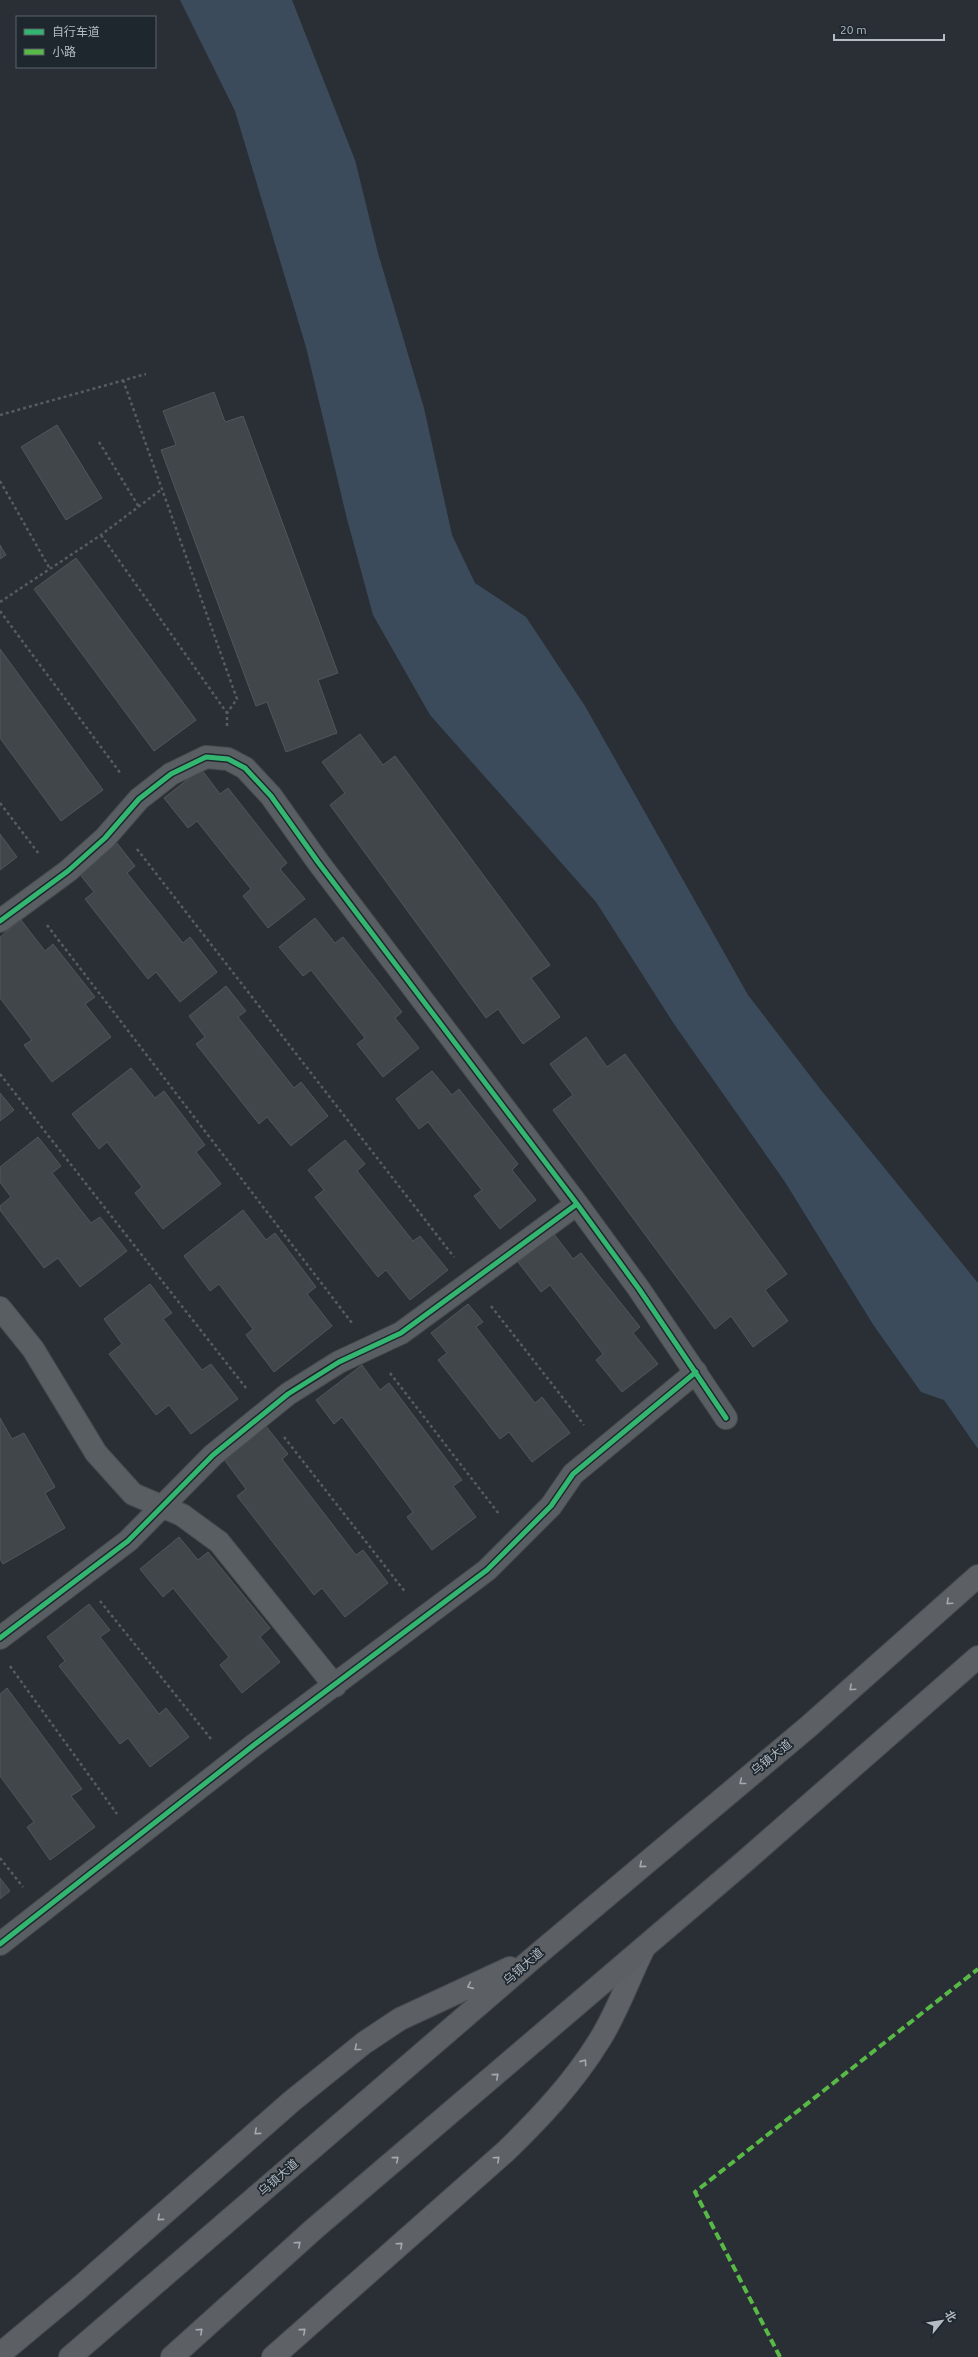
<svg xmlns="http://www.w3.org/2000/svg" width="978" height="2357" viewBox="0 0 978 2357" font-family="Ubuntu,'Noto Sans SC',sans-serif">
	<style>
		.water { fill: #3b4b5b }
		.building { fill: #41464b; stroke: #51565c }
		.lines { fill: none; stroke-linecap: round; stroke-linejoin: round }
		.street-casing { stroke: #474b4f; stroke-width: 24 }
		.secondary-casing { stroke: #474b4f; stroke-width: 24 }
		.primary-casing { stroke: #474c51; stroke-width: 24 }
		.path { stroke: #575c60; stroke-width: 2.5; stroke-dasharray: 3 3; stroke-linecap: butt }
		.street { stroke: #595e63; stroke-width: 22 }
		.secondary { stroke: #5e6166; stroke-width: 22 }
		.primary { stroke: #5c5f64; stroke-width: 22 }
		.quiet { stroke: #58b947; stroke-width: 4; stroke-dasharray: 8 4; stroke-linecap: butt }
		.cycleway-casing { stroke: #1e262e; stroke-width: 8 }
		.cycleway { stroke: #33b770; stroke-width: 5 }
		.oneway { stroke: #a2a9b2 }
		.oneway2 { stroke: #a3aab2 }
		.labels { text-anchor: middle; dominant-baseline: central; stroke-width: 3.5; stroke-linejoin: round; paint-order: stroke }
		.street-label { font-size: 12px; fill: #b4bcc5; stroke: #1e262e }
	</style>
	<rect width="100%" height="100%" fill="#292f34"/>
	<path class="water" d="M180,0H292L355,160L378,253L424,408L452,535L475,583L526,617L585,706L748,995L821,1090L978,1283V1449L944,1400L921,1392L874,1326L785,1182L674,1024L596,902L430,715L373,615L347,519L306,347L235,111Z"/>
	<path class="building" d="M214,392L225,422L243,416L338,673L318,680L337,733L286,752L267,702L256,706L161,450L176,445L163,411Z
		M57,425L102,498L66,520L21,447Z
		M0,545L6,555L0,559Z
		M76,558L196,720L154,751L34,589Z
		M0,649L103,790L61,821L0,738Z
		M360,734L383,765L395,756L550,965L531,978L560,1017L523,1044L498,1009L486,1018L330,805L345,793L322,762Z
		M201,769L220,794L228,788L287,863L280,869L305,899L268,928L243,896L251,889L197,821L188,828L164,798Z
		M0,834L17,857L0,870Z
		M116,842L135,866L127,873L183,943L190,937L217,972L180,1002L156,972L148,979L85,899L94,892L78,872Z
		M315,918L335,943L343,937L402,1012L395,1018L419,1048L383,1077L357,1044L365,1038L311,970L303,976L279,947Z
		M21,920L45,951L53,944L95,997L85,1004L111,1037L52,1082L24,1045L32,1040L0,998V937Z
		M226,986L246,1011L238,1017L294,1088L301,1082L328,1116L291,1146L267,1117L259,1124L196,1044L205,1037L189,1016Z
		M586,1037L607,1067L625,1054L787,1274L765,1290L788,1321L753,1347L731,1316L715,1329L553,1110L573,1095L550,1064Z
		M131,1068L155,1098L164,1091L205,1145L196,1152L221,1184L163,1229L135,1193L142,1187L107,1142L99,1149L72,1114Z
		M432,1071L452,1095L459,1089L518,1164L512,1170L536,1200L500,1229L474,1196L482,1190L428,1122L419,1129L396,1099Z
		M0,1093L14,1110L0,1121Z
		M38,1137L61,1166L52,1173L91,1223L100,1217L127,1251L80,1287L58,1258L44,1268L0,1210V1206L11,1197L0,1182V1167Z
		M345,1140L365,1164L357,1171L413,1241L420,1236L448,1270L410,1300L386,1270L378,1277L315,1197L324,1190L308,1170Z
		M243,1210L266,1240L275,1233L316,1287L307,1294L332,1326L274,1372L246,1335L253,1329L219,1284L210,1291L184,1256Z
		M554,1234L573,1259L581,1253L640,1327L633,1333L658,1364L622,1392L596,1360L603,1354L550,1285L541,1292L518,1262Z
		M150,1284L172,1313L163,1319L202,1370L211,1364L238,1399L191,1434L169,1405L156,1415L109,1354L122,1344L104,1319Z
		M468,1304L483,1322L476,1327L535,1403L542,1397L570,1433L532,1462L509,1432L500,1439L438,1360L447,1353L431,1333Z
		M362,1365L380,1390L389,1383L462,1480L453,1486L476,1517L432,1550L407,1517L413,1512L342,1417L334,1424L316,1400Z
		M0,1418L12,1439L24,1433L55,1487L45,1493L65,1528L3,1564L0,1559Z
		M265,1425L288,1454L282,1459L356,1555L363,1550L388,1583L345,1617L322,1588L314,1595L237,1496L246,1489L223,1458Z
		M179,1537L198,1560L208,1552L270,1628L260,1637L280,1662L242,1693L220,1665L229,1657L173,1588L163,1597L140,1569Z
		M89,1604L110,1630L100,1637L159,1714L166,1708L189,1737L150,1767L128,1738L120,1744L59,1666L65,1661L47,1637Z
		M7,1688L82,1789L71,1796L95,1827L50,1860L27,1827L34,1822L0,1776V1694Z
		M0,1878L10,1891L0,1899Z"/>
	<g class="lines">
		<g class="street-casing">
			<path id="street" d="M0,921L68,871L105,838L139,799L171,774L206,757L228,759L245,768L271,796L318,862L577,1204L639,1289L726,1418
				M0,1308L33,1349L96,1453L133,1494L182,1515L219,1542L335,1686
				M0,1638L128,1541L213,1455L288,1394L339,1362L401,1333L577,1204
				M0,1944L254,1745L487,1570L551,1506L573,1474L696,1372"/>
		</g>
		<g class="secondary-casing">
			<path id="secondary" d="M273,2357L505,2152C540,2118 573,2083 599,2041C617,2013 629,1978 644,1948"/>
		</g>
		<g class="primary-casing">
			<path id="primary" d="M0,2354L78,2289L292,2101L364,2043L400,2019L510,1968
				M70,2357L532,1959L808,1727L978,1576
				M172,2357L314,2229L744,1862L978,1657"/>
		</g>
		<path class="path" d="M123,380L237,699L227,713
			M0,415L146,374
			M99,442L139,507
			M0,481L50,569
			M101,535L227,713V728
			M0,602L101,535L162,489
			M0,611L121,774
			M0,803L39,854
			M137,849L454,1257
			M47,925L352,1323
			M0,1074L246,1388
			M491,1306L584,1425
			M390,1373L499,1514
			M284,1437L406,1593
			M100,1601L211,1739
			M10,1666L117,1814
			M0,1858L23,1887"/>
		<use href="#street" class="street"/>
		<use href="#secondary" class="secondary"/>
		<use href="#primary" class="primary"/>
		<path class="quiet" d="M780,2357L695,2192L978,1969"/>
		<g class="cycleway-casing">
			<path id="cycleway" d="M0,921L68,871L105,838L139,799L171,774L206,757L228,759L245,768L271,796L318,862L577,1204L639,1289L726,1418
				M0,1638L128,1541L213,1455L288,1394L339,1362L401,1333L577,1204
				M0,1944L254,1745L487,1570L551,1506L573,1474L696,1372"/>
		</g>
		<use href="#cycleway" class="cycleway"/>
	</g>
	<defs><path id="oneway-chevron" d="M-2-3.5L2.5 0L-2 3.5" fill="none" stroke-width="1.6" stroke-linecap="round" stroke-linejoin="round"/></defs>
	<g class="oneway">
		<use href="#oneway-chevron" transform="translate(949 1602) rotate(138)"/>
		<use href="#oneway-chevron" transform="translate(852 1688) rotate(138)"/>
		<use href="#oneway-chevron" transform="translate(742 1782) rotate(141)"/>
		<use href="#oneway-chevron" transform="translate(642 1865) rotate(140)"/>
		<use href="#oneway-chevron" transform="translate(470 1986) rotate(156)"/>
		<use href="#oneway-chevron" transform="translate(357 2048) rotate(141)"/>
		<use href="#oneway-chevron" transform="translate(496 2076) rotate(-40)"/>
		<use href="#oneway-chevron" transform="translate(257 2132) rotate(139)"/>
		<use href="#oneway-chevron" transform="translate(396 2159) rotate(-41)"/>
		<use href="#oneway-chevron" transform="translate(160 2218) rotate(139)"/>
		<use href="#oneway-chevron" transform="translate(298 2244) rotate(-42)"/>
		<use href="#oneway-chevron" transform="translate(200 2331) rotate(-42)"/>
	</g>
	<g class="oneway2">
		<use href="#oneway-chevron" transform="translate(584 2062) rotate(-55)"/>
		<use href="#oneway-chevron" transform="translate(497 2159) rotate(-42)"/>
		<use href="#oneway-chevron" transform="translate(400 2245) rotate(-42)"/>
		<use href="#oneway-chevron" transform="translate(303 2331) rotate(-41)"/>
	</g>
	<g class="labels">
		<g class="street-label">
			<text transform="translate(771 1757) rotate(-39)">乌镇大道</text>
			<text transform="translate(523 1966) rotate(-41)">乌镇大道</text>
			<text transform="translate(278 2177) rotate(-41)">乌镇大道</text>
		</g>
	</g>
	<rect x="16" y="16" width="140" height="52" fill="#1e262e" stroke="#5a626a"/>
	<rect x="24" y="29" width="20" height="6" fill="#33b770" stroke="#5a626a"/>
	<text x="52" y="36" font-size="12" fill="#b4bcc5">自行车道</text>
	<rect x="24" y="49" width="20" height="6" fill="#58b947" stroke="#5a626a"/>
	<text x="52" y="56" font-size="12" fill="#b4bcc5">小路</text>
	<g transform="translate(942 2321) rotate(60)" stroke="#1e262e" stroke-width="3" paint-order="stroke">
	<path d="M0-3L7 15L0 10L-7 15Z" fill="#b4bcc5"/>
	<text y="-6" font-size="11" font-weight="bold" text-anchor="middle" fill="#b4bcc5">北</text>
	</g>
	<path d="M834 34v6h110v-6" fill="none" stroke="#b4bcc5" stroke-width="2"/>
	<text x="840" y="34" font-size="12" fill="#b4bcc5" stroke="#1e262e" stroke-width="3" paint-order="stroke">20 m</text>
</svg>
